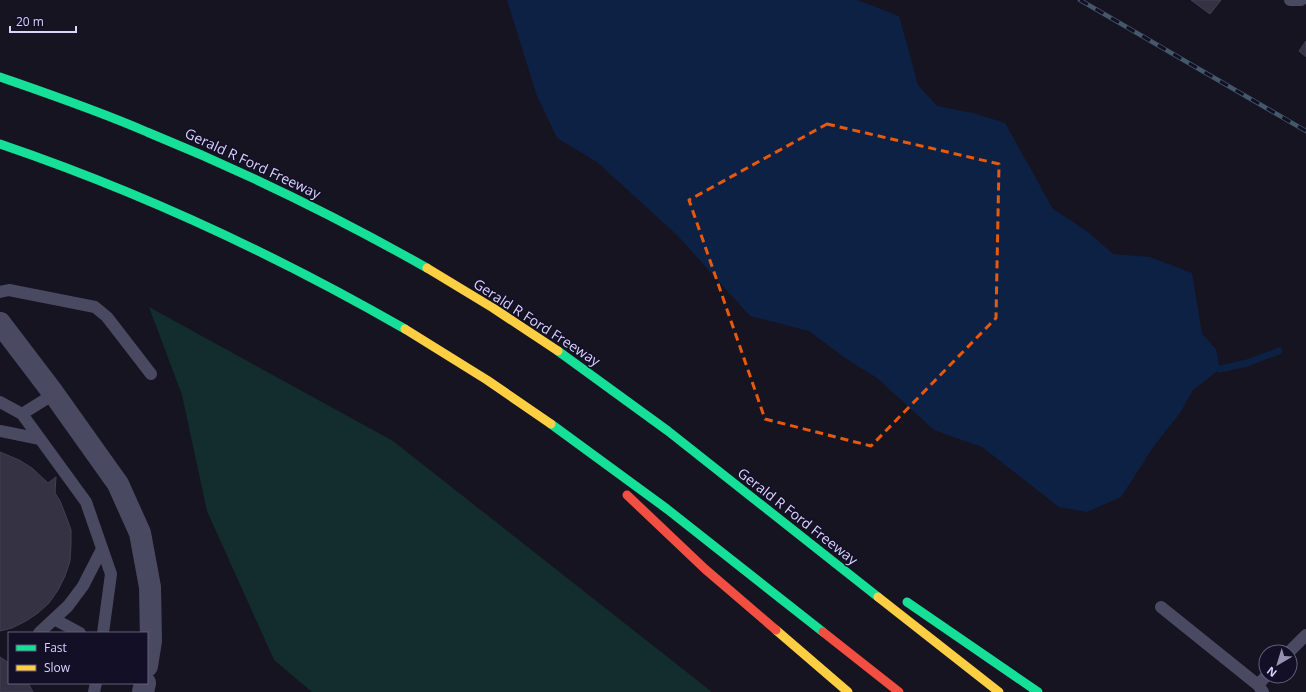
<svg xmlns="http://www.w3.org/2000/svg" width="1306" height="692" viewBox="0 0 1306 692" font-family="'Open Sans',sans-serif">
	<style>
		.green { fill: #132c2d }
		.water { fill: #0d2144 }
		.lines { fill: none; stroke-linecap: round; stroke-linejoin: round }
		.stream { stroke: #0d2144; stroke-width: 7 }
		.building { fill: #343243; stroke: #433f54 }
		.lane { stroke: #4a4962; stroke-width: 12 }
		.street { stroke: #4a4962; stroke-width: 22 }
		.fast { stroke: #16e098; stroke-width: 9 }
		.slow { stroke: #ffcf43; stroke-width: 9 }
		.jam { stroke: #f24e42; stroke-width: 9 }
		.rail-casing { stroke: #43596b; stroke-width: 4.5 }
		.rail { stroke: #130f26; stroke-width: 3; stroke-dasharray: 9; stroke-linecap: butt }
		.marked { fill: none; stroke: #e8590c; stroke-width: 3; stroke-dasharray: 8 5; stroke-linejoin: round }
		.labels { text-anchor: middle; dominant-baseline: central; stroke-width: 3; stroke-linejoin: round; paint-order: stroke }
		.street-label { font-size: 14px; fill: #d9d4ff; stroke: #130f26 }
	</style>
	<rect width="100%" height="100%" fill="#161421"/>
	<path class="green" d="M149,307L393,441L712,692H312L274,660L207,511L182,395Z"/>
	<path class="water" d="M507,0H857L899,16L918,85L937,106L973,113L1005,123L1033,173L1052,208L1088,232L1113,254L1150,257L1192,273L1202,334L1216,349L1220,369L1193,390L1180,413L1154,446L1121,497L1087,512L1059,507L982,447L934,430L877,378L845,358L809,331L750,316L677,235L597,162L557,138L537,96Z"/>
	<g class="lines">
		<path class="stream" d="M1220,369L1247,363L1279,351"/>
	</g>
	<path class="building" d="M1191,0H1221L1210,14Z
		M1306,41V57L1299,51Z
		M0,452L19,460L32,468L48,483L56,477L55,493L60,501L66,516L71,530V545L70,561L65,576L58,590L49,603L38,613L26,621L12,628L0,631Z
		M0,657L9,663V683H28L33,692H0Z"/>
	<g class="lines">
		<path class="lane" d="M1290,0H1301
			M0,292L9,290L95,307L107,317L151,374
			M54,394L22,414L86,502L111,574L103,633
			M0,402L22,414
			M0,431L40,439
			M1161,607L1258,685
			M54,619L80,633
			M39,633L68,606L83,586L102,549
			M1289,652L1306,635
			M94,692L96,683
			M1263,692L1258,685L1266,676"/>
		<path class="street" d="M0,323L54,394L118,484L140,533L150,587L151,641L147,666
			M143,692L145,683"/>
		<path class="fast" d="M0,77C49,94 99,111 147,132C243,171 337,217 427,268
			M0,144C141,192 276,255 405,329
			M558,351L668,431L878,597
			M551,424L667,509L823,632
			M907,602L1038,692"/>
		<path class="slow" d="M427,268L493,308L558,351
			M405,329L487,380L551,424
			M878,597L999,692
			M776,630L848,692"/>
		<path class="jam" d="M627,495L705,569L776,630
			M823,632L899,692"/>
		<g class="rail-casing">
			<path id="rail" d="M1080,0L1306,131"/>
		</g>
		<use href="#rail" class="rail"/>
	</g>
	<path class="marked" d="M827,124L999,164L996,318L871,446L765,419L689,200Z"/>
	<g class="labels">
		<g class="street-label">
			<text transform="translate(253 163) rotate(25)">Gerald R Ford Freeway</text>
			<text transform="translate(537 322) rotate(33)">Gerald R Ford Freeway</text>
			<text transform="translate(798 516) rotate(38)">Gerald R Ford Freeway</text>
		</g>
	</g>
	<rect x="8" y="632" width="140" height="52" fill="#130f26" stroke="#625e7d"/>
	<rect x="16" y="645" width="20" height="6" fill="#16e098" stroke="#625e7d"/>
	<text x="44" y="652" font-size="12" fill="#d9d4ff">Fast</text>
	<rect x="16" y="665" width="20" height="6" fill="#ffcf43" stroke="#625e7d"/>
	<text x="44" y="672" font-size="12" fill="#d9d4ff">Slow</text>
	<g transform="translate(1278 664) rotate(218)"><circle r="19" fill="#130f26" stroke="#625e7d"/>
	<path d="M0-3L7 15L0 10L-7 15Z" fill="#9591b1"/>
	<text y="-6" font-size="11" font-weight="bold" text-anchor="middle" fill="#d9d4ff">N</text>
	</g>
	<path d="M10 26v6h66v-6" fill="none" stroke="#d9d4ff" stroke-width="2"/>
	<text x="16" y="26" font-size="12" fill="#d9d4ff" stroke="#130f26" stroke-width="3" paint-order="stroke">20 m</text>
</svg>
